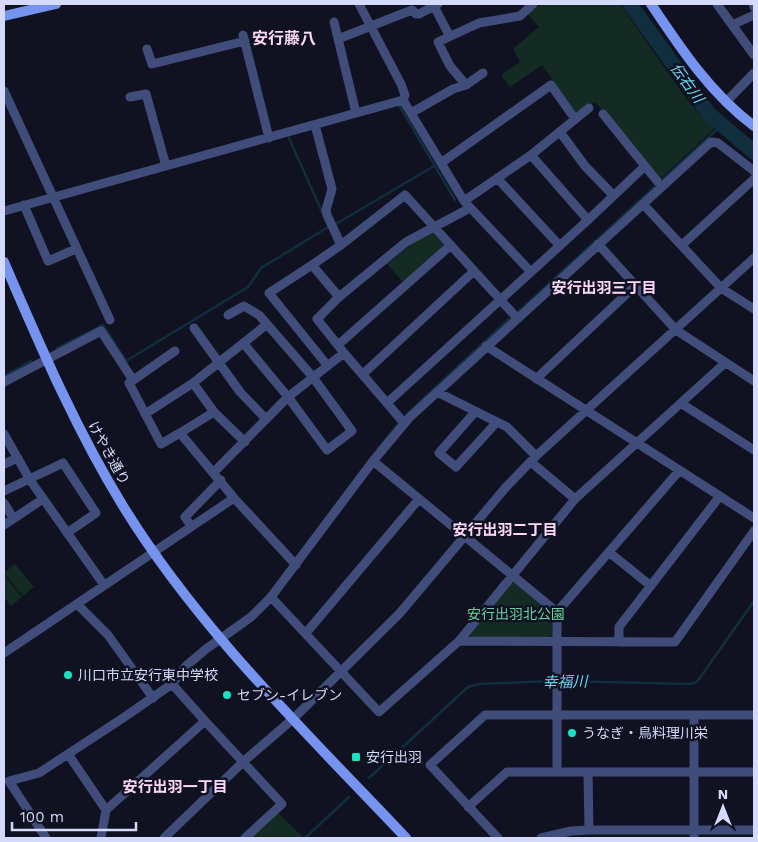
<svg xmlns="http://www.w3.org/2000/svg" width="758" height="842" viewBox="0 0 758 842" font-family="'Work Sans','Noto Sans JP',sans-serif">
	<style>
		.green { fill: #142b24 }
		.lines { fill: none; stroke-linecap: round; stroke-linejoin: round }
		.stream { stroke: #112e3f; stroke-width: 2.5 }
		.river { stroke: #112e3f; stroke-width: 15 }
		.street { stroke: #404d7b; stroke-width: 9 }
		.secondary { stroke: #7693f0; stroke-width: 10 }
		.poi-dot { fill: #19e2c2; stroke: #101221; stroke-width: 2 }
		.labels { text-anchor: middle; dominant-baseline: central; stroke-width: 5; stroke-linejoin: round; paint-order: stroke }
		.street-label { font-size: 14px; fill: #d5dafa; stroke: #101221 }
		.park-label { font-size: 14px; fill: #69d29d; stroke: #101221 }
		.poi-label { font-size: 14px; fill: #d5dafa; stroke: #101221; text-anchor: start }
		.water-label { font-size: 15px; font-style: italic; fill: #6ed5ef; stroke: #101221 }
		.neighbourhood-label { font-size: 15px; font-weight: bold; fill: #fbd7f7; stroke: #101221 }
		.quarter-label { font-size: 16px; font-weight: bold; fill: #fbd7f7; stroke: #101221 }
	</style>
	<rect width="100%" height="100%" fill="#101221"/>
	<path class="green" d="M541,4H620L688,101L702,117L716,127L660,179L595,102L577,114L542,65L510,87L501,75L520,62L513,49L539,27L527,14Z
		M433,233L445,246L403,282L387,264L413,243Z
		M15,564L34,587L23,596L4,573Z
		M4,575L22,597L11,606L4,597Z
		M509,583H516L550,611L553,634L549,638H471L468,633Z
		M277,812L303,837L250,838Z"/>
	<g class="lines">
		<path class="stream" d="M399,105L455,200
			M289,138L322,212
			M336,224L434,166
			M518,312L723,124
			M57,348L103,325L126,361L248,287L261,268L330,226
			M4,376L31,361
			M407,414L509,319
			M378,449L398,424
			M559,681L690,684L697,682L754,601
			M369,778L468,687L479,684L554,681
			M305,838L349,797"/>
		<path class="river" d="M630,4L709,114L754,152"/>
		<path class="street" d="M359,4L401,84L405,95L403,100L464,201L530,271
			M717,4L754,55
			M753,4L754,7
			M434,6L449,35
			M334,22L356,113
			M732,25L754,15
			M243,35L269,138
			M338,39L412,10L416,14H419L438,4
			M147,49L152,64L245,41
			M466,85L450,66L438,42L479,23L520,16L533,4
			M4,91L110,320
			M130,97L146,94L166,166
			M726,102L754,73
			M411,113L453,89L466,85L483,73
			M603,114L657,181
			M315,125L332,189L326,210L327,215L341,245L312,265L339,297
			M560,132L585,166L613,195
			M441,163L551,85L575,119
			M497,178L559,245
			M464,201L531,155L589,108
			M643,204L721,288L754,309
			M24,205L48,261L76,249
			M4,211L403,100
			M588,220L645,166
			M598,244L676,330L754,381
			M341,245L405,195L517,318
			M682,245L754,179
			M312,265L269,293L327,365
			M228,315L244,306L259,315L312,376L352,431L327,450L288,397L244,344
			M194,328L240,392L266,419
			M338,345L451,245
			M486,346L754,518
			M175,351L129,383L161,444L180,433L234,498L296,565
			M344,353L404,423
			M363,374L474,271
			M536,379L635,286
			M4,382L101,331L133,380
			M193,383L214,412
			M437,392L507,427L536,456
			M387,403L588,220L531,155
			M682,404L754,450
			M475,412L439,453L456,467L496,423
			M145,414L193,383L266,325
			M180,433L214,412L245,442
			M4,434L30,480L104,585
			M373,461L557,612V771
			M531,462L575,499
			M4,464L18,458
			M214,472L288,397L344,353L317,319L339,297L406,242L470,208
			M4,491L63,463L96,513L67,533
			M4,503L13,518
			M4,525L43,499
			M191,526L185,517L221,480
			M610,553L651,586
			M271,597L379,712L459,641L575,499L725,363
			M77,604L108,635L153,698
			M557,612L679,471
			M306,633L419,499
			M459,641L675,642L754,531
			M619,642V627L720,496
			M4,653L234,498
			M172,684L205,721
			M68,754L106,810L101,838
			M588,772L589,830
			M468,807L507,772H754
			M106,810L205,721L282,804L245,838
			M46,838L9,781L39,773L123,718L172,684L186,666L206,649L251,617L271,597L373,461L409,418L711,142L718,143L754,171
			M164,838L243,762L294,718L400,613L506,487L536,456L754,258
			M498,838L430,765L485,715H754
			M541,838L571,831L589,830H754
			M694,838V715"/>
		<path class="secondary" d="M651,4C681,49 711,94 754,126
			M4,16L56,4
			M4,262C40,345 75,428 123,506C199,630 307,733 406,838"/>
	</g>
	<g class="poi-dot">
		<circle cx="68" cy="675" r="5"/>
		<circle cx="227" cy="695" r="5"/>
		<circle cx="572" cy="733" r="5"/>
		<rect x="351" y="752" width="10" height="10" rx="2.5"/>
	</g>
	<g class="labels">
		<g class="street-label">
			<text transform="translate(109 453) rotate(61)">けやき通り</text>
		</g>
		<g class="park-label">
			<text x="516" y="614">安行出羽北公園</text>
		</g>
		<g class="poi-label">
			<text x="78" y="675">川口市立安行東中学校</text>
			<text x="237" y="695">セブン-イレブン</text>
			<text x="582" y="733">うなぎ・鳥料理川栄</text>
			<text x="366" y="757">安行出羽</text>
		</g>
		<g class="water-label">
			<text transform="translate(687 83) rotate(54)">伝右川</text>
			<text transform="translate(565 682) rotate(-1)">幸福川</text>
		</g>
		<g class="neighbourhood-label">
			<text x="604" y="288">安行出羽三丁目</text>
			<text x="505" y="530">安行出羽二丁目</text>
			<text x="175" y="787">安行出羽一丁目</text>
		</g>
		<g class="quarter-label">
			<text x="284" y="38">安行藤八</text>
		</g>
	</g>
	<rect width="758" height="842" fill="none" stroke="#d5dafa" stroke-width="10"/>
	<g transform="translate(723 807)" stroke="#101221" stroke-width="4" paint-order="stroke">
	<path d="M0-4L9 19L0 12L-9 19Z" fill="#d5dafa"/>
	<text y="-8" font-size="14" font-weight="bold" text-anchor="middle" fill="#d5dafa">N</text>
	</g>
	<path d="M12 822v8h124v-8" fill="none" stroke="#d5dafa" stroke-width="2.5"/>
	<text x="20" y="822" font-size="15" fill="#d5dafa" stroke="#101221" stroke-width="4" paint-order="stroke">100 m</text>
</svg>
